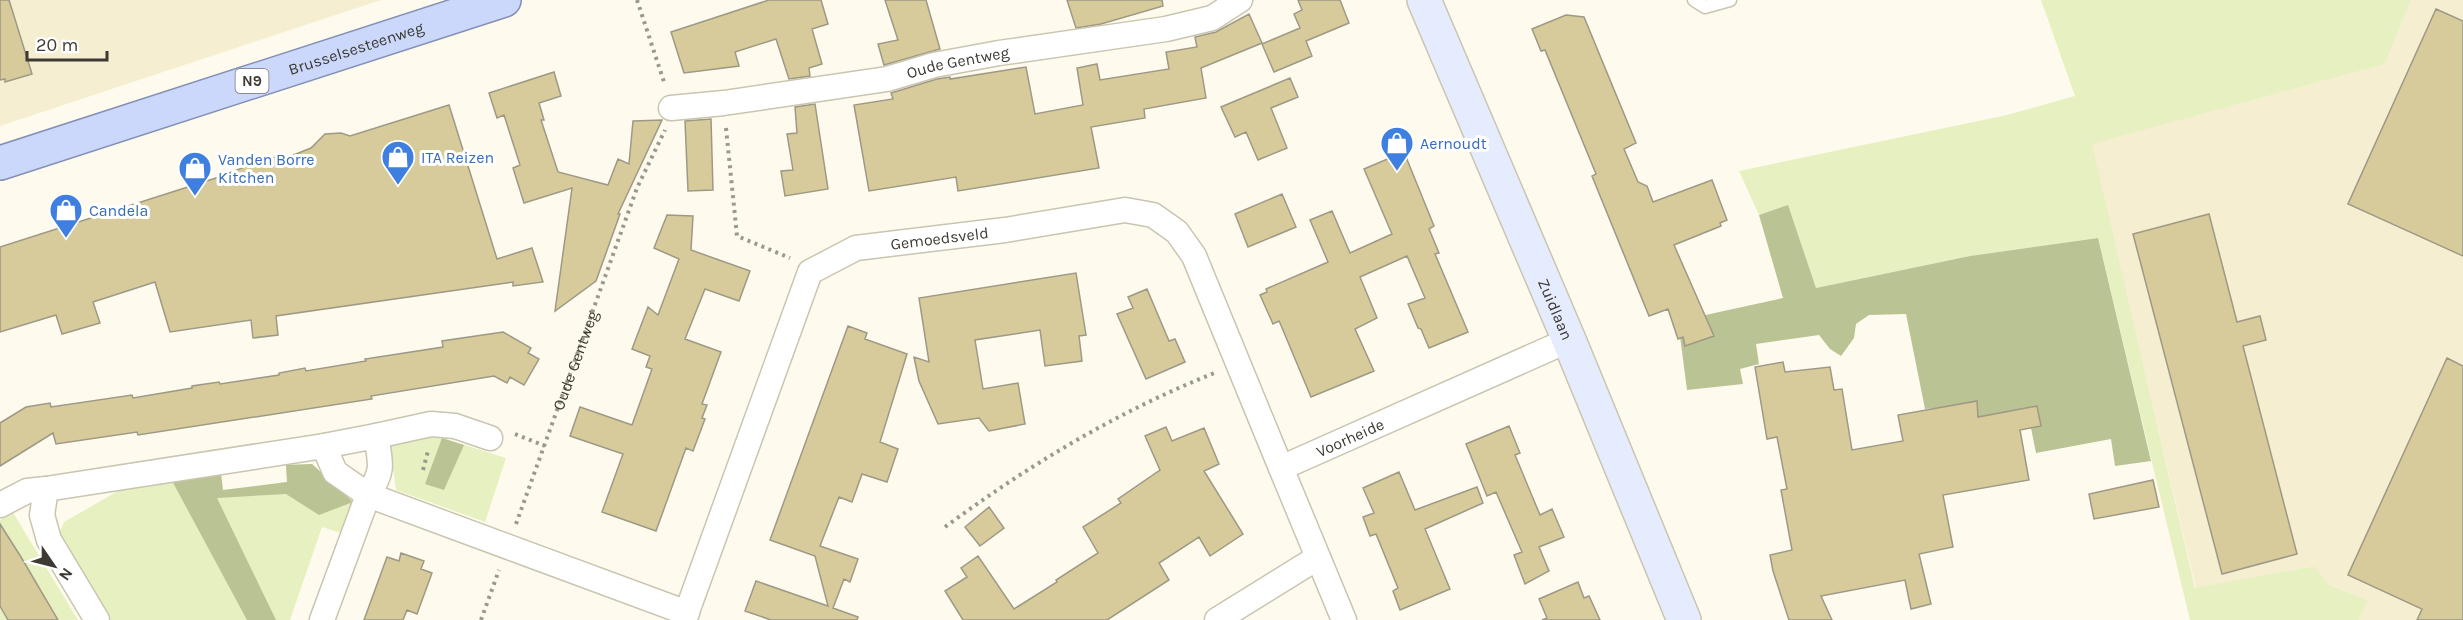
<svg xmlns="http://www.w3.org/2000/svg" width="2463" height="620" viewBox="0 0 2463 620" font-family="Karla,sans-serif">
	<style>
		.built { fill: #f5eed1 }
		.green { fill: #e7f0c1 }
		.forest { fill: #bac393 }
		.building { fill: #d7cb9b; stroke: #9e9985; stroke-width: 1.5 }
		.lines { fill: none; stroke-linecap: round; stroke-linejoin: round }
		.service-casing { stroke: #cac5b0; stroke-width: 15 }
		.minor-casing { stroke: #cac5b0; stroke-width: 27 }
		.secondary-casing { stroke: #cac5b0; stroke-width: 36 }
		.primary-casing { stroke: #8390b4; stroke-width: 36 }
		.path { stroke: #9b998e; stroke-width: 4; stroke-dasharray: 3 4.5; stroke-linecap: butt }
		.service { stroke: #fff; stroke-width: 12 }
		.minor { stroke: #fff; stroke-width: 24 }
		.secondary { stroke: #e5ecfe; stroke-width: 33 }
		.primary { stroke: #cbd8fc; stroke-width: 33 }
		.labels { text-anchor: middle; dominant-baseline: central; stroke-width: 6; stroke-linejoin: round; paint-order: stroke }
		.shield { fill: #fff; stroke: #767570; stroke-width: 1.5 }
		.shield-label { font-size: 15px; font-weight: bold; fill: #3c3a32 }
		.street-label { font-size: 16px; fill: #3c3a32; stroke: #fff }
		.shop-label { font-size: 16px; fill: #366cbe; stroke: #fff; text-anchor: start }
	</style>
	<rect width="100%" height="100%" fill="#fefbee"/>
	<path class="built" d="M0,0H381L0,126Z
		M2411,0H2463V620H2359L2368,600L2329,585L2313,566L2196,589L2091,144L2385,64Z"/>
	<path class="green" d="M2041,0H2411L2385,64L2092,144L2195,588L2314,566L2329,585L2368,600L2359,620H2190L2098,238L1970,256L1816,288L1788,206L1759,215L1739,171L2007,115L2075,96Z
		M433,435L506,458L485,522L396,490L390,447Z
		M312,464L353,502L341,533L322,527L290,620H105L56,541L64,522L125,487L171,479L223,490L287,482L286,465Z
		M12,511L78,620H0V520Z"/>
	<path class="forest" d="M1788,205L1816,288L1970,256L2098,238L2151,461L2115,466L2111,439L2036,453L2028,413L1964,425L1961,406L1925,409L1906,314L1869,315L1856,324L1854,338L1841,356L1830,349L1819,335L1756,344L1759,364L1740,369L1743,384L1687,390L1678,321L1783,298L1759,215Z
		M442,438L464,445L444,490L425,484Z
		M312,464L353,502L319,515L286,494L217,498L276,620H247L171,479L221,473L223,490L287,482L286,465Z"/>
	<path class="building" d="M0,0H9L32,74L5,82V79L0,80Z
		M769,0H821L828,24L812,29L822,64L809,68L810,76L789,79L776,39L735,52L739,66L684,73L671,32Z
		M885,0H926L940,49L884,65L878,44L898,40Z
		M1067,0H1162L1163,6L1101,24L1076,28Z
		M1298,0H1340L1349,23L1306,41L1312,56L1274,72L1262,44L1300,28L1294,14L1302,10Z
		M2436,9L2463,21V256L2348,204Z
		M1249,14L1262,43L1201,68L1206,98L1144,109L1145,118L1091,127L1099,168L958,191L956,177L869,191L854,105L893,99L891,93L937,79L950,77V79L1026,67L1035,114L1083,105L1077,68L1097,64L1100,80L1169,69L1166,52L1197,47L1195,37L1216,32Z
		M1566,15L1584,17L1636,143L1624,149L1638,182L1647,186L1653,202L1712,180L1727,220L1720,223L1721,226L1674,245L1714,336L1685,346L1683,337L1678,339L1668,309L1649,316L1592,176L1596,174L1545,50L1541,51L1532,29Z
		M554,72L561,96L539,103L544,120H541L558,172L608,185L618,159L629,164L633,121L662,120L618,214H620L596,281L555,311L572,188L524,203L513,168L520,165L504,115L497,118L489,93Z
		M1290,78L1298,97L1271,108L1287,148L1258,160L1246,132L1235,137L1221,107Z
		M815,104L828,189L785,196L781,171L793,170L787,134L797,133L795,107Z
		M449,105L497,259L532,248L543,282L513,286V282L276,316L278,335L253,338L251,320L170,332L155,282L93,302L100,323L62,334L56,315L0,332V247L219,177L260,161L276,157L277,160L296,154L311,148L325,134L341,133L350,136Z
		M711,119L713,190L688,191L685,121Z
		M1404,152L1434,226L1429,229L1439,253L1435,254L1468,332L1429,348L1421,329L1418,328L1408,304L1425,298L1407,256L1360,277L1377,318L1355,329L1374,371L1311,397L1280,323L1279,321L1273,324L1260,295L1267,292L1266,289L1328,262L1310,220L1332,211L1350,253L1392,234L1364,169Z
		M1282,194L1296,227L1248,247L1235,214Z
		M2209,214L2237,322L2260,316L2266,340L2243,346L2297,554L2222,574L2133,234Z
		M667,215L693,216L691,250L750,271L739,301L705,289L685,339L721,352L702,404L707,405L702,418L705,419L693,451L686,448L656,531L602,512L623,454L570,436L580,407L632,425L652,369L646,367L650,356L632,349L648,307L658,315L679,259L654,248Z
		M1076,273L1086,335L1079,336L1082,361L1045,366L1040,330L975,340L983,389L1018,383L1025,424L989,431L979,418L938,424L919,381L914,357L929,362L919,298Z
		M1147,289L1169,341L1175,339L1185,362L1146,379L1117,314L1133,308L1128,297Z
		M848,326L867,333L865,339L907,354L880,442L898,449L887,482L862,474L852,502L839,497L820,546L858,559L850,582L844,579L833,608L858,617L857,620H771L745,611L756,581L828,606L815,556L770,540Z
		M503,332L531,348L528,353L539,359L524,385L510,377L507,383L494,376L371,396L372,399L138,435L137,432L56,444L53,433L0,466V423L26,407L50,403L51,407L132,395L133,398L192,388V386L219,382L220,384L279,375V373L305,368L306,371L366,361L365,359L443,347L442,341Z
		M2447,358L2463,366V620H2417L2422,609L2348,575Z
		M1783,362L1785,372L1830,367L1834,390L1842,389L1852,450L1903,441L1898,415L1977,401L1978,417L2037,406L2041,426L2020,430L2029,480L1943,495L1953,547L1919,554L1931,604L1911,609L1905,580L1821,596L1832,620H1789L1773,571L1770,555L1792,550L1781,490L1787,489L1777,437L1767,439L1755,367Z
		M1509,426L1520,453L1515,455L1540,515L1552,509L1564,537L1539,547L1549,571L1525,584L1514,555L1522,552L1496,492L1487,496L1466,444Z
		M1166,427L1172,441L1204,428L1219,464L1204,471L1243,534L1210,556L1199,537L1159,563L1169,580L1107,620H963L945,591L967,577L961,568L978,556L1014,609L1057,582L1056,580L1098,553L1083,527L1121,503L1118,499L1160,470L1145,436Z
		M1399,472L1415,510L1477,487L1483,503L1425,529L1450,589L1400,610L1393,591L1398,588L1376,534L1370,536L1363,517L1374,513L1363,488Z
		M2153,480L2159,507L2094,519L2089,494Z
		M989,507L1004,528L980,546L965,527Z
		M0,524L21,557L58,620H8L0,606Z
		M401,553L424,561L421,569L432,573L417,614L407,610L403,620H364L387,557L399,561Z
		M1578,582L1584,598L1589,596L1600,620H1542L1547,618L1539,599Z"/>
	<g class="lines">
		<g class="service-casing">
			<path id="service" d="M1694,0L1705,7L1730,0"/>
		</g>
		<g class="minor-casing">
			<g id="minor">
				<path id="s2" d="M671,108L724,103L887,79L934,65L999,53L1166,29L1212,18L1240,0"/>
				<path d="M376,436L431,424L455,426L490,438"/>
				<path d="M0,505L27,491L46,489"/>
				<path d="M97,620L49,540L42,515L46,489L324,446L335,472L368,495L687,613"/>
				<path d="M322,620L368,495C384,470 381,465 376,436L324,446"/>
				<path id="s3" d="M684,620L810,272L856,248L1005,230L1125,210L1153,215L1177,232L1194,256L1281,468"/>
				<path d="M1217,620L1317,558"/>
				<path id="s4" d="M1344,620L1281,468L1569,340"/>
			</g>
		</g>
		<g class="secondary-casing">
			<g id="secondary">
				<path id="s5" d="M1424,0L1569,340L1684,620"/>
			</g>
		</g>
		<g class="primary-casing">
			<g id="primary">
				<path id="s6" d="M0,163L504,0"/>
			</g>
		</g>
		<g class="path">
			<path d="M637,0L665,85"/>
			<path d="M726,128L737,236L790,258"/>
			<path d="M515,434L545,446"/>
			<path d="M423,470L428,451"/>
			<path id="s1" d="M516,524L637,188L665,130"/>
			<path d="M945,527C1029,465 1120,410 1217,372"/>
			<path d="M481,620L499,570"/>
		</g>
		<use href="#service" class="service"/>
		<use href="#minor" class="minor"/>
		<use href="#secondary" class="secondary"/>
		<use href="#primary" class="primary"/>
	</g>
	<defs>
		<g id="shop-pin" transform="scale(1.725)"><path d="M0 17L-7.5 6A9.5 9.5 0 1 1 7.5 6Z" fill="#3f7fe0" stroke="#fff"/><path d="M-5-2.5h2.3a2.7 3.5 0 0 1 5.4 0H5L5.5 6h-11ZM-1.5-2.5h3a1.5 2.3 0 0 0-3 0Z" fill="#fff"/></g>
	</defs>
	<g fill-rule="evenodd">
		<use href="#shop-pin" x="1397" y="143"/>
		<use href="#shop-pin" x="398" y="157"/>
		<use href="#shop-pin" x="195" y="168"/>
		<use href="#shop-pin" x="66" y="210"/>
	</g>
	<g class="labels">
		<rect class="shield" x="235.5" y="69" width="33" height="24" rx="4.5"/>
		<g class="shield-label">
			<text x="252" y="81">N9</text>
		</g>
		<g class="street-label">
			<text stroke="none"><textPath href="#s6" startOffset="374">Brusselsesteenweg</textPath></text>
			<text stroke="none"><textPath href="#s2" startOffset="291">Oude Gentweg</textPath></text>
			<text stroke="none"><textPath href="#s3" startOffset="506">Gemoedsveld</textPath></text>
			<text stroke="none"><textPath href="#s5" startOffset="336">Zuidlaan</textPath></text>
			<text stroke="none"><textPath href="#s1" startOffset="174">Oude Gentweg</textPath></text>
			<text stroke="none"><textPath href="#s4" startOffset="240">Voorheide</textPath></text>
		</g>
		<g class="shop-label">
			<text x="1420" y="143">Aernoudt</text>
			<text x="421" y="157">ITA Reizen</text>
			<text x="218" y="159">Vanden Borre<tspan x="218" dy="18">Kitchen</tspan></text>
			<text x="89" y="210">Candela</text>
		</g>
	</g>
	<g transform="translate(54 566) rotate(125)" stroke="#ffffff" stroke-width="4.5" paint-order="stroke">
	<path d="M0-4.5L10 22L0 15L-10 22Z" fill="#3c3a32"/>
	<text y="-9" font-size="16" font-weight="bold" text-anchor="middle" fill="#3c3a32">N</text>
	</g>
	<path d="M27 51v9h80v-9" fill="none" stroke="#3c3a32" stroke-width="3"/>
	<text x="36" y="51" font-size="18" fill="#3c3a32" stroke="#ffffff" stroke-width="4.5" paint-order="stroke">20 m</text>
</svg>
